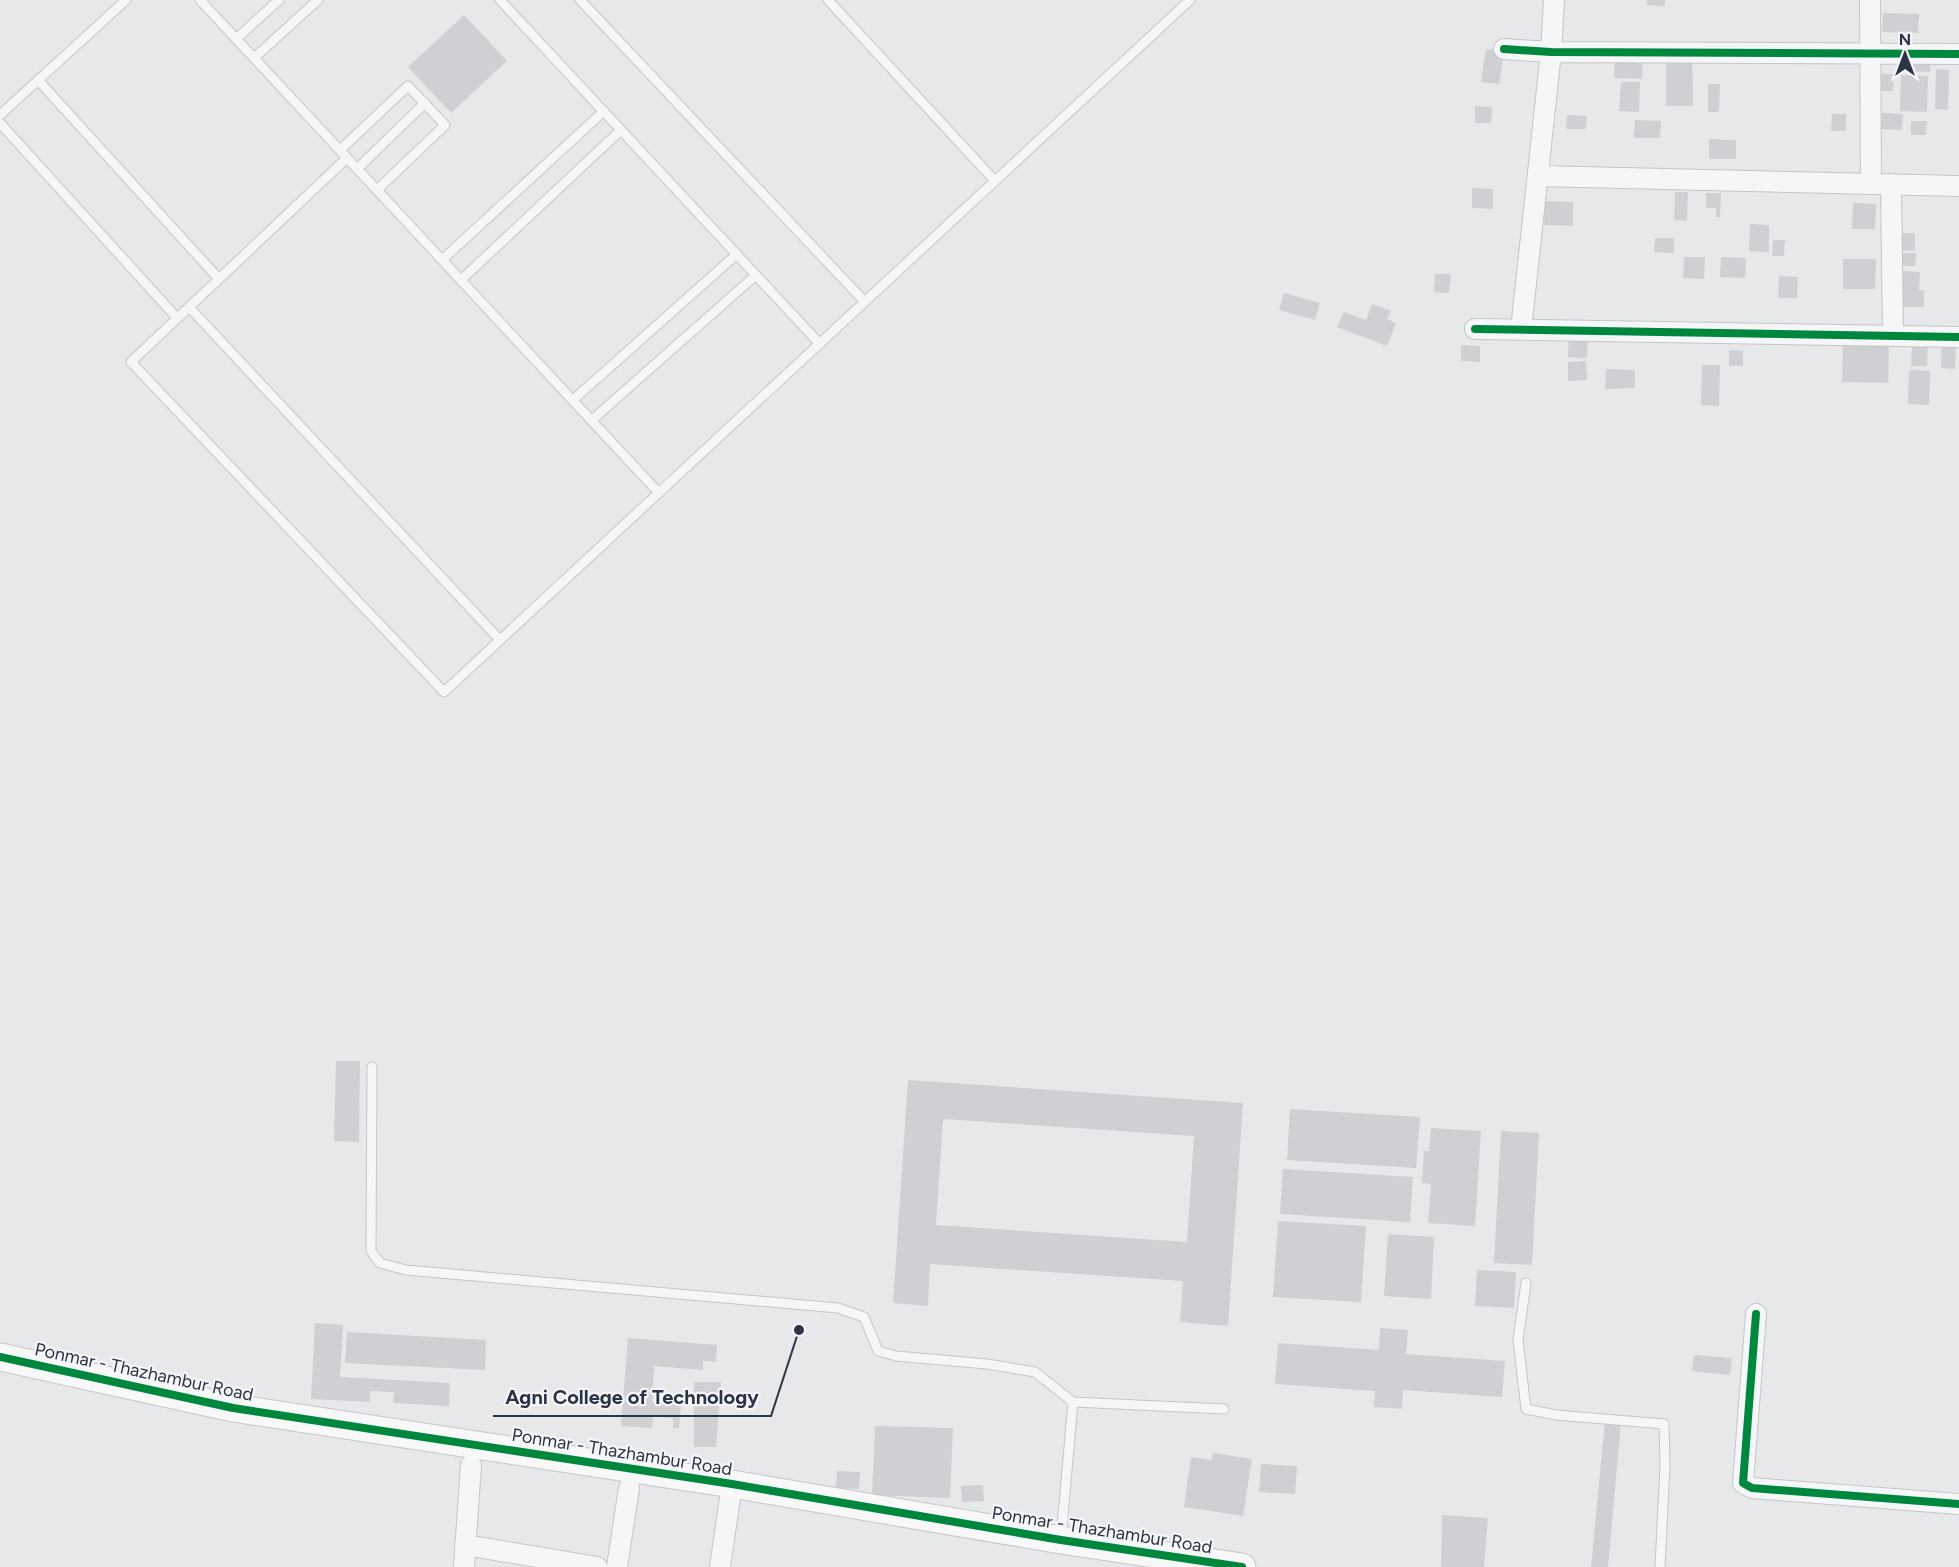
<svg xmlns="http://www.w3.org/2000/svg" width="1959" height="1567" viewBox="0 0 1959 1567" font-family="Figtree,sans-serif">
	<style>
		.building { fill: #ced0d3; fill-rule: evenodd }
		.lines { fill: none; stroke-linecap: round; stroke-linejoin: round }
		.lane-casing { stroke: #c4c6c8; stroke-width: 11 }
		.street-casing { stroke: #c4c6c8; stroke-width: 22 }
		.secondary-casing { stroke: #c4c6c8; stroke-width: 29 }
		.lane { stroke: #f5f6f7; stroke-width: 9 }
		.street { stroke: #f5f6f7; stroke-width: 20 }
		.secondary { stroke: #f8f8f8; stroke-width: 27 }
		.cycleway-casing { stroke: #f4f6f9; stroke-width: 11 }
		.cycleway { stroke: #00873e; stroke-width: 8 }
		.labels { text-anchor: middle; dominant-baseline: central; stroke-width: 4.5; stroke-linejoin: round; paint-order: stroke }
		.street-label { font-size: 18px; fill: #2b3445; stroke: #f4f6f9 }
		.leader { fill: none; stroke: #2b3445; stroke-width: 2 }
		.callout-dot { fill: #2b3445; stroke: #f4f6f9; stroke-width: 2 }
		.callout-label { font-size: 20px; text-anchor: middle; font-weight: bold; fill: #2b3445; stroke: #f4f6f9; stroke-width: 4.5; stroke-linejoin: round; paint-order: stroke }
	</style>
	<rect width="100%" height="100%" fill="#e6e8ea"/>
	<path class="building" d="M1647,0H1665V6L1647,5Z
		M1883,13L1919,14L1918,33L1882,32Z
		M464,15L507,61L451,113L408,67Z
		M1486,49L1504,51L1499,84L1481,82Z
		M1615,57L1643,58L1642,79L1614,78Z
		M1692,57L1693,106H1666V58Z
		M1903,57L1930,58V72L1903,71Z
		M1936,69L1949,70L1948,110L1935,109Z
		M1874,73L1894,74L1893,91H1874Z
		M1901,75L1928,76L1927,112L1900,111Z
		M1621,82H1640L1639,112L1619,111Z
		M1708,84H1720L1719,112H1708Z
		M1475,106L1492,107L1491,123H1475Z
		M1882,113L1903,114L1902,130L1881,129Z
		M1832,114H1846V131H1831Z
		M1567,115L1587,116L1586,129H1566Z
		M1635,120L1661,121L1660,138H1634Z
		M1911,121H1927L1926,135H1911Z
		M1709,139L1736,140V159H1709Z
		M1472,188L1493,189V209L1472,208Z
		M1675,192H1688L1687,221L1674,220Z
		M1706,193H1721L1720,217H1716V208H1706Z
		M1545,201L1573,202V226L1544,225Z
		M1853,203L1876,204L1875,229H1852Z
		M1750,224L1769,225V252L1749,251Z
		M1899,233H1915V251L1898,250Z
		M1655,238H1674V253L1654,252Z
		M1773,240H1785L1784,256H1772Z
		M1902,253H1916L1915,266H1901Z
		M1684,257H1705L1704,279L1683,278Z
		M1721,257L1746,258L1745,278L1720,277Z
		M1843,259H1876L1875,289H1843Z
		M1900,271L1920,272L1919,290H1924V307H1902V298H1899Z
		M1435,274H1451L1449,293L1434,292Z
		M1779,276L1798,277L1797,298H1778Z
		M1284,293L1320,303L1315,320L1279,310Z
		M1372,304L1391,311L1387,319L1396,323L1387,346L1337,327L1344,312L1366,320Z
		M1569,332L1588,333L1587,358L1568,357Z
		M1843,342L1889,343L1888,383L1842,382Z
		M1942,342H1956L1955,369L1941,368Z
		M1912,343H1928L1927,366H1911Z
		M1461,345L1480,346V362L1461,361Z
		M1729,350L1743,351V366H1729Z
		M1586,361L1587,380L1568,381V362Z
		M1702,365H1720L1719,406L1701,405Z
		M1606,369L1635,370V388L1605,389Z
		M1909,370L1930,371L1929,405L1908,404Z
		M336,1061H360L359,1142L334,1141Z
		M908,1080L1243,1103L1228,1326L1180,1322L1183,1281L930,1264L928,1306L893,1303ZM943,1119L1194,1136L1187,1242L936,1225Z
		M1290,1109L1420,1117L1416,1168L1287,1160Z
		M1431,1128L1481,1131L1475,1226L1428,1223L1431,1184L1422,1183L1424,1151H1429Z
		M1501,1131L1539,1133L1532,1265L1494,1263Z
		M1283,1169L1413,1177L1410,1222L1280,1214Z
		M1278,1221L1366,1226L1361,1302L1273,1297Z
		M1388,1234L1434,1237L1431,1299L1384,1296Z
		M1477,1270L1516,1272L1514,1308L1475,1306Z
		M315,1323L343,1325L340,1377L450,1383L449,1406L393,1403L394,1392L370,1391V1402L311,1399Z
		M1380,1328L1408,1330L1406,1354L1505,1361L1502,1397L1403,1390L1402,1409L1374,1407L1375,1391L1275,1384L1278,1343L1379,1350Z
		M347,1332L486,1340L485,1370L345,1363Z
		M628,1338L717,1345L716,1362L703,1361V1370L654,1366L652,1402L681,1405L679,1428H673V1418L653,1416L652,1428L621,1426Z
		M1694,1355L1732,1358L1730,1375L1692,1371Z
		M694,1382H721L716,1447H694Z
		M1605,1421L1621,1423L1608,1567H1591Z
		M875,1426L953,1428L950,1498L872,1495Z
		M1213,1453L1252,1459L1243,1516L1184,1507L1191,1457L1212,1460Z
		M1261,1464L1297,1466L1295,1494L1259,1492Z
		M837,1471L860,1472L859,1489L836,1488Z
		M983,1485L984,1501L962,1502L961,1486Z
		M1442,1515L1488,1518L1484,1567H1441Z"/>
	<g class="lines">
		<g class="lane-casing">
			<path id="lane" d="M200,0L659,493
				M500,0L820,344
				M580,0L865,302
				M828,0L995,181
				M236,39L279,0
				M254,58L318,0
				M38,80L219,279
				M0,115L126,0
				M0,123L177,318
				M340,150L408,86L445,125L377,190
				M347,158L131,362L444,692L1190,0
				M357,169L425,103
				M442,260L604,111
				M461,280L621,130
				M189,307L500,640
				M573,400L737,254
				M592,420L756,275
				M372,1067L371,1251L380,1263L406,1270L838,1308L864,1317L878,1351L896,1356L987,1364L1035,1372L1073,1402L1061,1538
				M1526,1283L1518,1340L1526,1409L1556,1415L1664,1424L1665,1465L1660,1567
				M1073,1402L1224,1409"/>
		</g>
		<g class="street-casing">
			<path id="street" d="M1870,0L1871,184
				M1504,49L1551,52L1959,54
				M1538,176L1959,186
				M1891,184L1893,336
				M1475,329L1959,337
				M1521,330L1551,52L1554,0
				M1756,1314L1743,1483L1752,1488L1959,1504
				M465,1545L597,1567
				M464,1567L471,1465
				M617,1567L629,1488
				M720,1567L732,1484"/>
		</g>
		<g class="secondary-casing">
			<path id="secondary" d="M0,1357L233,1408L732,1484L1061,1540L1242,1567"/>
		</g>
		<use href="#lane" class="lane"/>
		<use href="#street" class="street"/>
		<use href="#secondary" class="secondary"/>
		<g class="cycleway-casing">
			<path id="cycleway" d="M1504,49L1551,52L1959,54
				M1475,329L1959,337
				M1756,1314L1743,1483L1752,1488L1959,1504
				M0,1357L233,1408L732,1484L1061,1540L1242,1567"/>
		</g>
		<use href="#cycleway" class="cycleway"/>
	</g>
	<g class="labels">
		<g class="street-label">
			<text transform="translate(144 1372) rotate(12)">Ponmar - Thazhambur Road</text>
			<text transform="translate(622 1452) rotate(9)">Ponmar - Thazhambur Road</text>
			<text transform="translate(1102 1530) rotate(9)">Ponmar - Thazhambur Road</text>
		</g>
	</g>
	<path class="leader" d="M799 1330L771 1416H493"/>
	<circle class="callout-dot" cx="799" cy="1330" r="6"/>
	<g class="callout-label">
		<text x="632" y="1404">Agni College of Technology</text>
	</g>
	<g transform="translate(1905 54)" stroke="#f4f6f9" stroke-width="4.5" paint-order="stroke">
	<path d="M0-4.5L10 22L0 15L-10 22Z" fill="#2b3445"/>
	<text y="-9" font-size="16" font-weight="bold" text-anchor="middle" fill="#2b3445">N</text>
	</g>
</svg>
